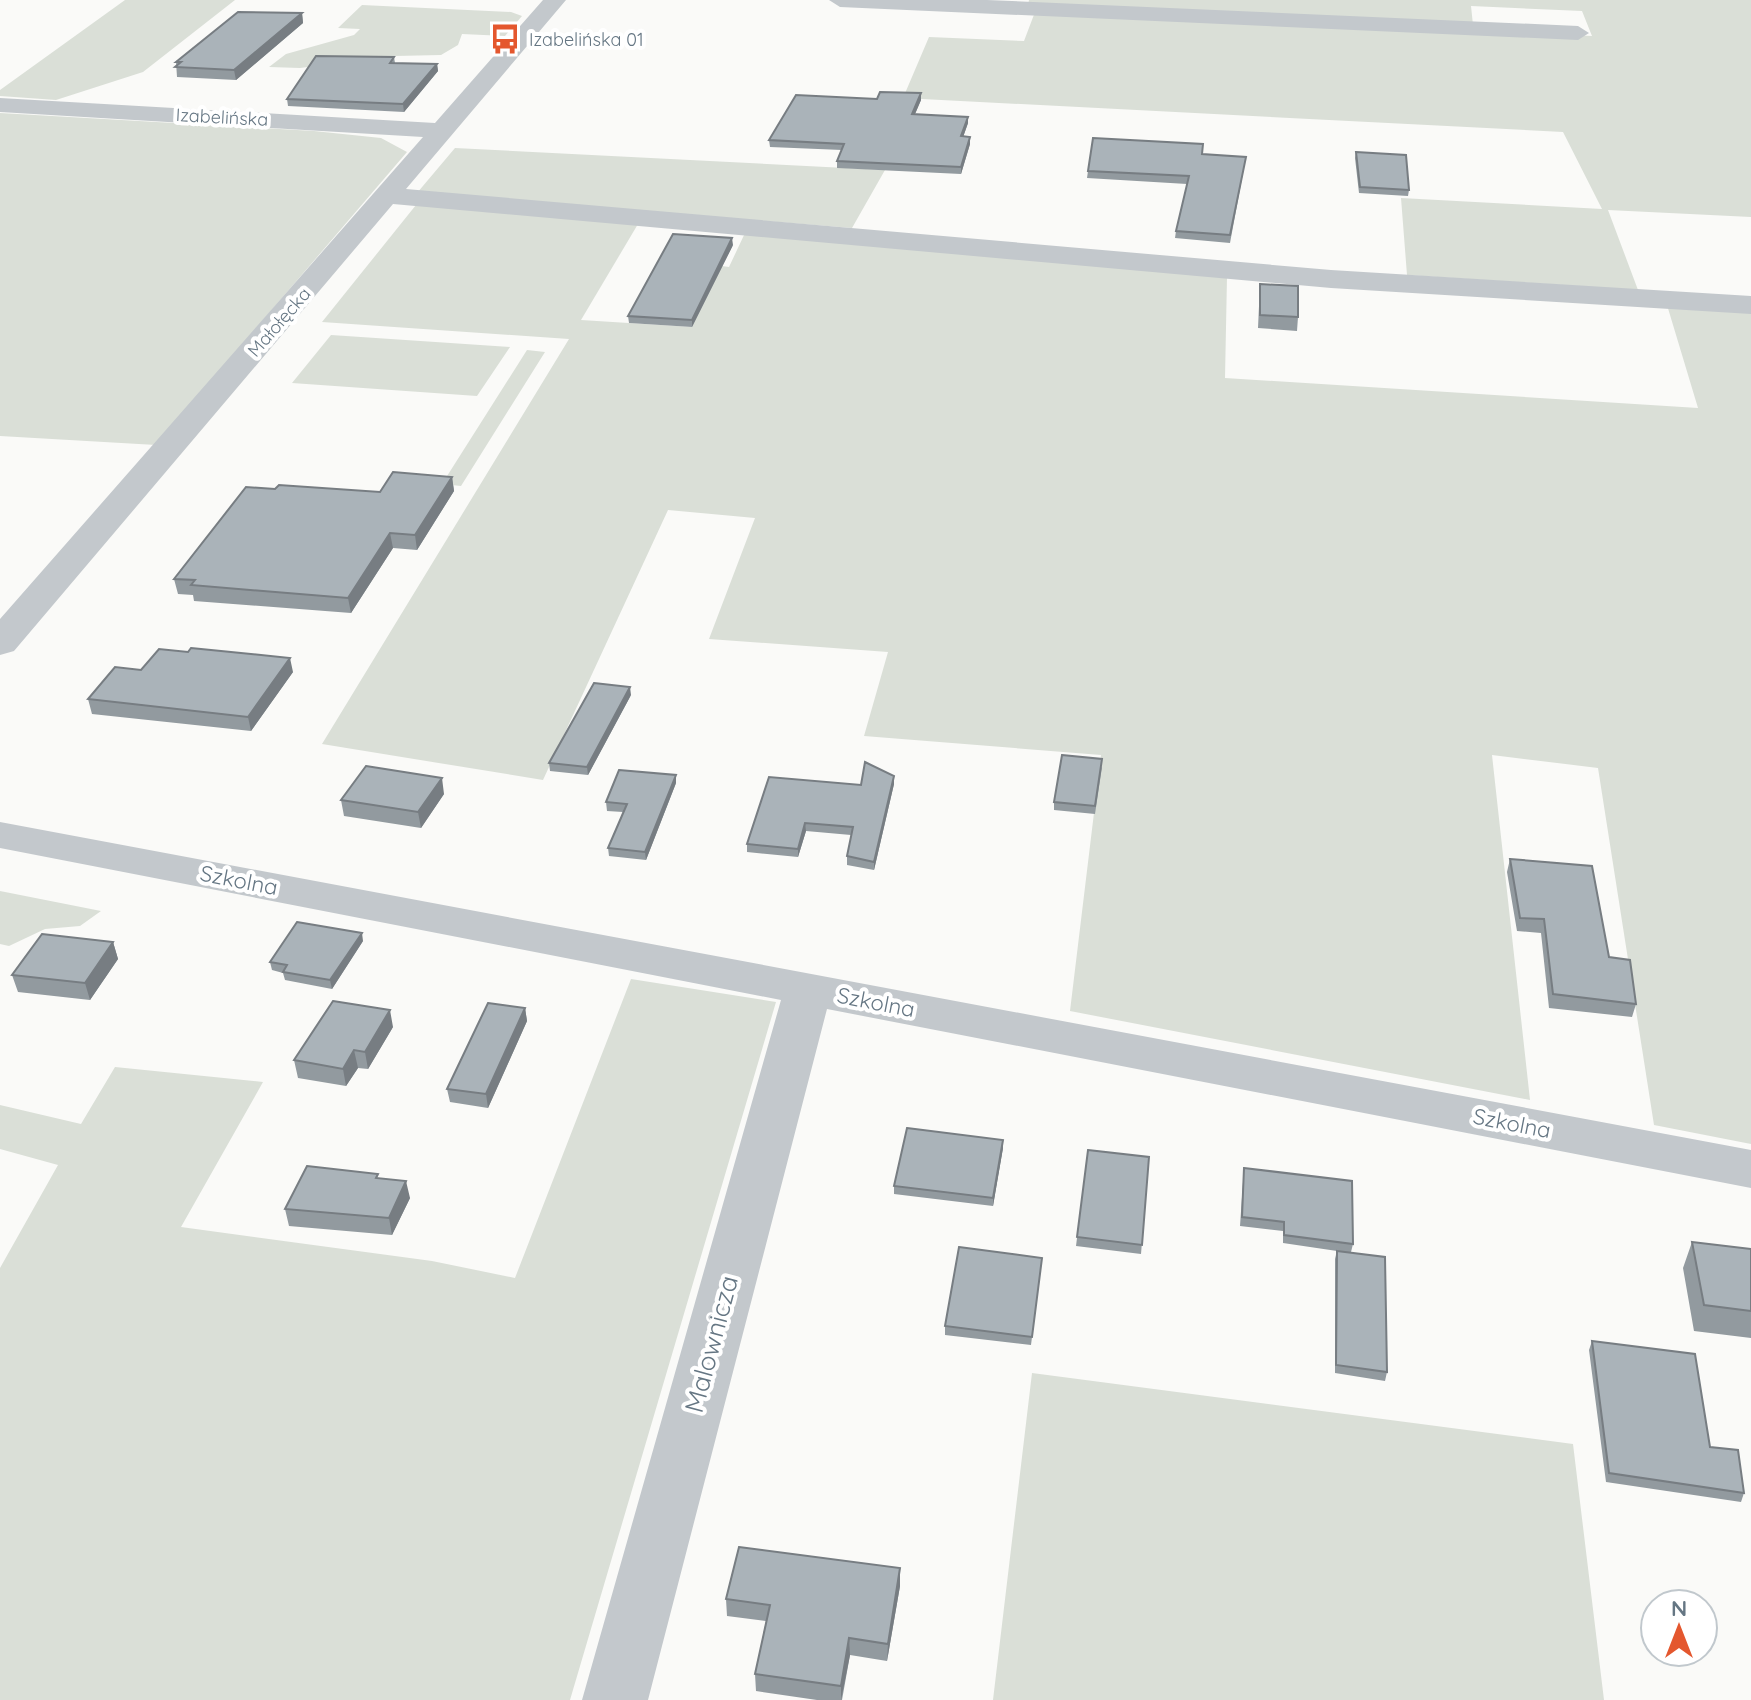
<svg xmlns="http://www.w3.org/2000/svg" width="1751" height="1700" viewBox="0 0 1751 1700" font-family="Quicksand,sans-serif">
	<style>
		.green { fill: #dadfd7 }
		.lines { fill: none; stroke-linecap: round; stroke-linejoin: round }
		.minor { fill: #c3c8cc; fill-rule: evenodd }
		.wall { fill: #929a9f }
		.shaded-wall { fill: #777d82 }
		.building { fill: #aab3b9; stroke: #777d82; stroke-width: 2 }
		.labels { text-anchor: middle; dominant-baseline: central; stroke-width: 8; stroke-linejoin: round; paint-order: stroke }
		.far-poi-label { font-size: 18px; fill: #657683; stroke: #fff; text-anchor: start }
		.far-street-label { font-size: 18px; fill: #657683; stroke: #fff }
		.street-label { font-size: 22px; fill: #657683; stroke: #fff }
		.near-street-label { font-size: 26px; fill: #657683; stroke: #fff }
	</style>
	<rect width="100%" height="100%" fill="#fafaf8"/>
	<path class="green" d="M125,0H235L143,72L56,100L0,96V90Z
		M1029,0H1751V217L1608,210L1638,290L1407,275L1401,198L1602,209L1563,132L903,98L929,37L1024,41L1035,12L1592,36L1582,11L1471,6L1473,25L1028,5Z
		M362,5L511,12L522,16L505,36L462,34L458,45L441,55L395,56L300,68L269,67L286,54L354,35L360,29L338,28Z
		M0,113L314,131L381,138L407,152L156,445L0,436Z
		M455,148L885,170L852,228L417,193Z
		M416,205L638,224L581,320L692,327L722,266L729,267L745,233L1227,277L1225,378L1698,408L1667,305L1751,310V1144L1654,1125L1598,768L1492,755L1530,1100L1070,1011L1101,755L864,736L888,652L709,639L755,518L668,510L543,780L322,744L569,339L322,322Z
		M331,335L510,347L477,396L292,383Z
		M527,350L545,352L461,486L442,484Z
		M0,891L101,911L80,926L45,929L9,946L0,944Z
		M631,979L776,1002L570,1700H0V1268L58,1165L0,1149V1105L81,1124L115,1067L263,1082L181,1227L432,1261L515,1278Z
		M1032,1373L1573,1444L1604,1700H993Z"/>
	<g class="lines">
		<path class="minor" d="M543,0H566L406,189L1331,270L1751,296V314L1331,288L393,204L14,651L0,655V619L423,137L0,112V98L435,123Z
			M829,0H987L1578,26L1589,33L1578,40L840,7Z
			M0,822L1751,1150V1188L827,1009L648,1700H582L781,1000L0,848Z"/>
	</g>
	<path class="wall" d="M302,13L303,23L236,80L177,77L176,62Z
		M394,57L395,63L437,64L438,71L404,112L288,106L287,99Z
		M921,93V100L915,114L968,123L963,137L970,144L961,174L837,168V161L842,150L770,147L769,140L877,99Z
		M1356,152L1409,190L1408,196L1359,193L1355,158Z
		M1202,154L1246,157L1230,243L1175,238L1176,231L1187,184L1087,178L1088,171Z
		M733,245L692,327L629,323L628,316Z
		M1260,284L1298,317L1297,331L1258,328Z
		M452,477L454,491L417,550L393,548L351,613L194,601L193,595L178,594L174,579L275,489L380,492Z
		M141,670L293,672L251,731L92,714L88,699Z
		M631,695L588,775L550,771L549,763Z
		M1102,767L1095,814L1054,810V802Z
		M894,776V784L874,870L847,865V856L851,835L806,831L798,857L747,852V844L861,785Z
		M676,783L646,860L609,856L608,848L623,812L607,811L606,802Z
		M444,794L421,828L344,816L341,800Z
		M1510,859L1609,957L1636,1004L1632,1017L1549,1008L1541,933L1517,931L1507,872Z
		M363,941L332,989L285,980L283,973L272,970L270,962Z
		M113,942L118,959L90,1000L18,992L12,975Z
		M525,1008L527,1021L488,1108L450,1102L447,1089Z
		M393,1027L368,1069L358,1068L346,1086L298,1078L294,1060Z
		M1003,1148L993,1206L894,1194V1186Z
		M1088,1150L1149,1157L1141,1254L1076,1246Z
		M1244,1168L1353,1244L1351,1252L1387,1372L1385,1381L1335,1373V1259L1337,1251L1283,1243V1231L1240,1226Z
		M378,1178L410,1198L392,1235L289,1226L285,1209Z
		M1692,1242L1751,1249V1338L1694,1331L1683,1268Z
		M1042,1258L1031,1345L945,1335V1326Z
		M1592,1341L1710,1447L1744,1493L1741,1502L1606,1482L1589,1350Z
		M900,1568V1586L887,1661L850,1655L842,1700H817L756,1691L755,1674L766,1621L727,1616L726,1599Z"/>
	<path class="shaded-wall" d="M302,13L303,23L236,80L234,70Z
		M437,64L438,71L404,112L403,104Z
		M921,93V100L912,121V114Z
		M968,117V123L961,143V136Z
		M970,137V144L961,174V167Z
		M732,238L733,245L692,327V320Z
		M452,477L454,491L417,550L415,535Z
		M390,533L393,548L351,613L348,598Z
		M290,658L293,672L251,731L248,717Z
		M630,687L631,695L588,775L587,767Z
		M676,775V783L646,860L645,852Z
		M894,776V784L874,870V862Z
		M442,778L444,794L421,828L418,812Z
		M805,823L806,831L798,857V849Z
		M362,933L363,941L332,989L330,980Z
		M113,942L118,959L90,1000L85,983Z
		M525,1008L527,1021L488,1108L486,1094Z
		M390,1010L393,1027L368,1069L365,1052Z
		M354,1050L358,1068L346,1086L343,1069Z
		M1003,1140V1148L993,1206V1198Z
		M406,1181L410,1198L392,1235L389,1218Z
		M900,1568V1586L887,1661L888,1644Z
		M849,1638L850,1655L841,1700V1686Z"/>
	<path class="building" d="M238,12L302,13L234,70L175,67L181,62H176Z
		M316,56L394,57L390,63L437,64L403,104L287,99Z
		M880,92L921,93L912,114L968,117L961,136L970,137L961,167L837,161L844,144L769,140L796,95L877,99Z
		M1093,138L1203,144L1202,154L1246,157L1230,235L1176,231L1189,176L1088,171Z
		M1356,152L1406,155L1409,190L1360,187Z
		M673,234L732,238L692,320L628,316Z
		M1260,284L1298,286V317L1260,315Z
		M393,472L452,477L415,535L390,533L348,598L191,585L195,580L174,579L246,487L275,489L279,485L380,492Z
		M191,648L290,658L248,717L88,699L115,667L141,670L159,649L188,652Z
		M594,683L630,687L587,767L549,763Z
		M1062,755L1102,759L1095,806L1054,802Z
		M865,762L894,776L874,862L847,856L853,827L805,823L798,849L747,844L769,777L861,785Z
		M366,766L442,778L418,812L341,800Z
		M619,770L676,775L645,852L608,848L627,804L606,802Z
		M1510,859L1592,866L1609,957L1630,960L1636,1004L1553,994L1544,919L1520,918Z
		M297,922L362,933L330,980L283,972L287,965L270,962Z
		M42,934L113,942L85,983L12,975Z
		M333,1001L390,1010L365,1052L354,1050L343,1069L294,1060Z
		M488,1003L525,1008L486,1094L447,1089Z
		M907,1128L1003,1140L993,1198L894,1186Z
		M1088,1150L1149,1157L1142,1245L1077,1237Z
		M307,1166L378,1174L376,1178L406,1181L389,1218L285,1209Z
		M1244,1168L1352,1181L1353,1244L1284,1235V1222L1242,1217Z
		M1692,1242L1751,1249V1311L1704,1305Z
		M959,1247L1042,1258L1032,1337L945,1326Z
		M1337,1251L1385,1257L1387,1372L1336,1365Z
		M1592,1341L1695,1354L1710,1447L1738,1450L1744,1493L1609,1473Z
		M739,1547L900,1568L888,1644L849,1638L841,1686L755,1674L770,1605L726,1599Z"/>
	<defs>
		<g id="bus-bare" transform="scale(2.4)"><path d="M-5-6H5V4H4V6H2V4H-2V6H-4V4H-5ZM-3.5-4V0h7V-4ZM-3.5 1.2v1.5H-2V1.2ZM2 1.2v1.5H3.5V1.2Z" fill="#e4572e" stroke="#fff" stroke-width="2.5" paint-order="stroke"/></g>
	</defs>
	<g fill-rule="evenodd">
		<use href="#bus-bare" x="505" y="39"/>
	</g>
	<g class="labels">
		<g class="far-poi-label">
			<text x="529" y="39">Izabelińska 01</text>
		</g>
		<g class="far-street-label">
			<text transform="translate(222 117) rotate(3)">Izabelińska</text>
			<text transform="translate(279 322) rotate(-49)">Małołęcka</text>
		</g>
		<g class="street-label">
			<text transform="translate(239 880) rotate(11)">Szkolna</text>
			<text transform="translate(876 1002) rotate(11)">Szkolna</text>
			<text transform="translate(1512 1123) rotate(11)">Szkolna</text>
		</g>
		<g class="near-street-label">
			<text transform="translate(711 1344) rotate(-75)">Malownicza</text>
		</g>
	</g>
	<g transform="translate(1679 1628)"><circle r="38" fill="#ffffff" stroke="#c1c8cd" stroke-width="2"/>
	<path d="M0-6L14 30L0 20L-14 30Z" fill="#e4572e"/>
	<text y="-12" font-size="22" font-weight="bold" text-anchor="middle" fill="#657683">N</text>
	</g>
</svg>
